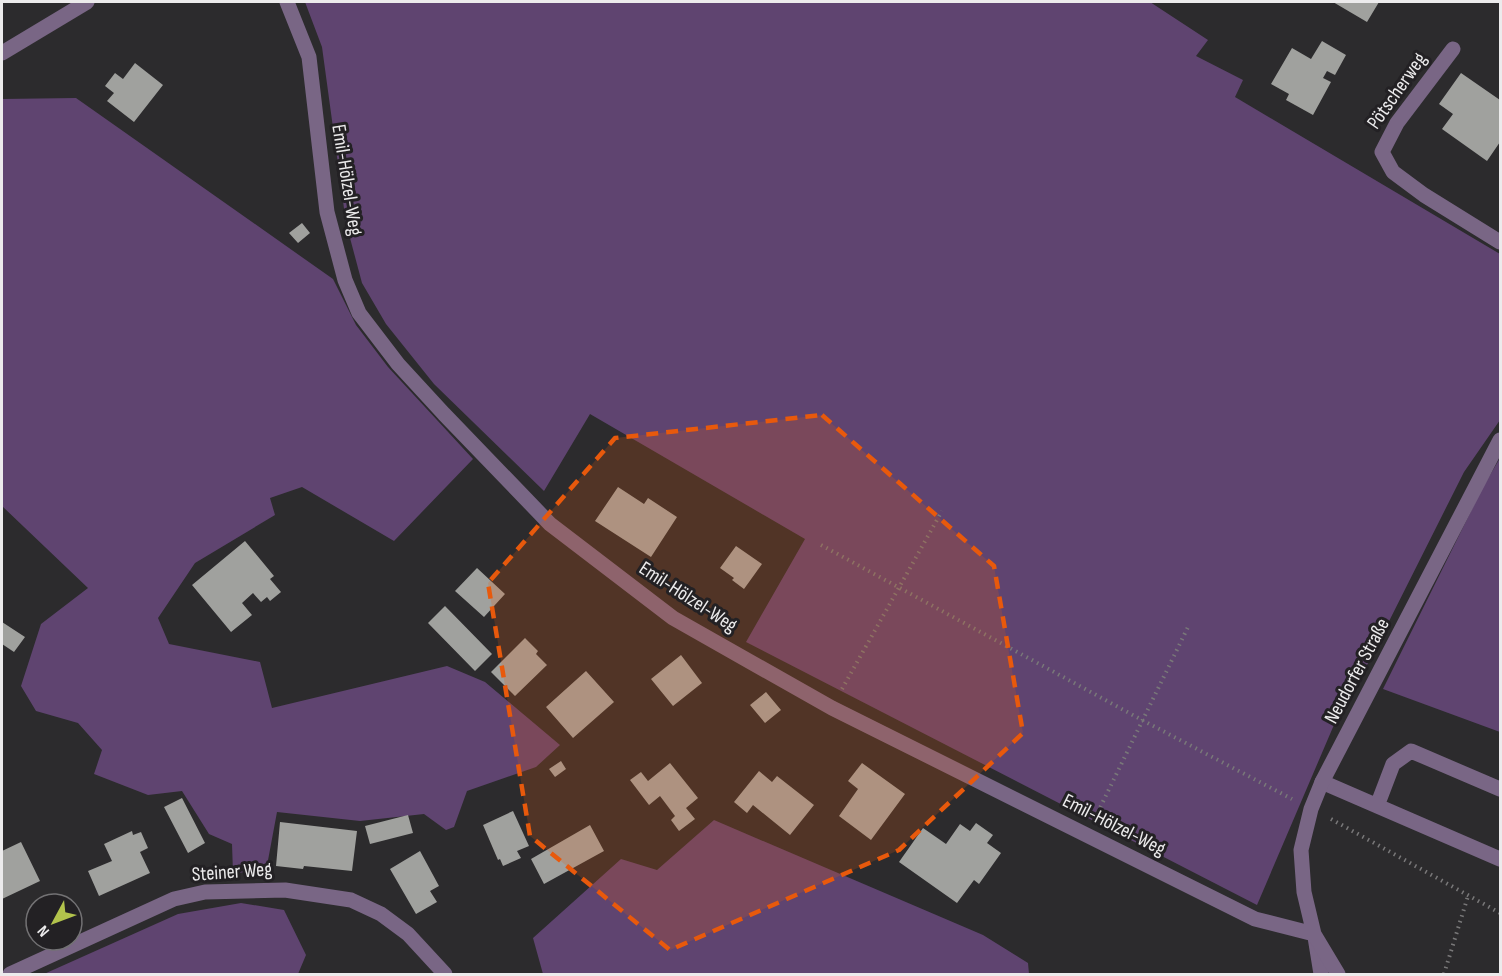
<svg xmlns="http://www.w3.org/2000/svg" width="1502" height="976" viewBox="0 0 1502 976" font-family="'Sofia Sans Condensed',sans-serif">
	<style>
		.green { fill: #5f4470 }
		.building { fill: #a0a19e }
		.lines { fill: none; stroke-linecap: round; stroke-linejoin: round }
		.path { stroke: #797879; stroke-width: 4; stroke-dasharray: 1.5 4.5; stroke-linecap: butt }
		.lane { stroke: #796685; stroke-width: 15 }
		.street { stroke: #796685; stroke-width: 15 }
		.marked { fill: #e8590c; fill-opacity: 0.2; stroke: #e8590c; stroke-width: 4.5; stroke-dasharray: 12 8; stroke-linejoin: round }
		.labels { text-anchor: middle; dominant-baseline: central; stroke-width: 6; stroke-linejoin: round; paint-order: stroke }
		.street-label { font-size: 20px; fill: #ecebec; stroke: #232124 }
	</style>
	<rect width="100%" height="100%" fill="#2c2b2d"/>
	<path class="green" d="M305,2H1150L1208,40L1196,56L1243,80L1235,97L1500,254V420L1464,472L1367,665L1351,685L1257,905L746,642L805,539L590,414L544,491L434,384L386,324L362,283L346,223L322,47Z
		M76,98L333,279L356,325L388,367L473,459L394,541L302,487L270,498L275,515L195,563L158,618L169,644L260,662L272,708L447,666L485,682L560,745L536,767L467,791L454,827L446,830L424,814L360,821L277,812L266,871L233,873L232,844L209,834L182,791L148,795L94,774L102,750L78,723L36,711L21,686L41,624L88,588L2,506V99Z
		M1500,458V732L1383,689L1483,487Z
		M714,820L983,935L1028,963L1029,974H543L533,938L621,859L657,870Z
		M241,903L284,910L306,955L298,974H44L178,914Z"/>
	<path class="building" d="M1333,2H1379L1367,22Z
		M1322,41L1346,55L1335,75L1327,71L1323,78L1331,82L1313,115L1286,100L1289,94L1271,84L1292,48L1311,59Z
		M135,63L163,85L134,122L107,101L114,93L105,86L115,73L123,79Z
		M1461,73L1500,100V142L1487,161L1442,129L1453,114L1439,104Z
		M302,223L310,233L298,243L289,233Z
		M618,487L644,504L648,498L677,517L651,557L595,521Z
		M245,541L274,576L270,579L281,592L270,601L267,597L261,602L253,593L242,603L252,615L231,632L192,585Z
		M736,546L762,564L744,589L732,580L734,578L720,568Z
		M477,568L505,594L484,617L455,591Z
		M445,606L492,654L475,671L428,623Z
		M2,622L25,637L14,652L2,644Z
		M525,638L538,651L536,654L547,665L515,696L491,672Z
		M681,655L702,683L673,706L651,679Z
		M586,671L614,702L573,738L546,707Z
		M766,692L781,710L765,723L750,705Z
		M561,761L566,769L555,777L549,769Z
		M670,763L698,798L686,808L695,819L679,831L671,820L675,816L660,796L649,805L630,780L641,772L648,781Z
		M862,763L905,794L871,840L839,816L858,789L848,781Z
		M759,771L772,782L777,776L814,805L790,835L753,805L747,813L734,802Z
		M182,798L205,843L188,853L164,807Z
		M513,811L529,846L517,851L521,858L503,866L500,859L498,860L483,825Z
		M408,815L413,833L370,844L365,826Z
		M280,822L357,831L352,871L304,866L303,869L276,866Z
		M976,823L993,835L987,843L1001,853L979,884L974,880L957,903L899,862L923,828L946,844L960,824L970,831Z
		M590,825L604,851L544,884L531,859Z
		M132,831L133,835L141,832L148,848L140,852L150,873L99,896L88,871L112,861L104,844Z
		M21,842L40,881L2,899V851Z
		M420,851L439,886L430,891L437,902L416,914L390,869Z"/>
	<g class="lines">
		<path class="path" d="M821,545L1142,720L1292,799
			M842,689L942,511
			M1095,818L1189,625
			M1331,819L1500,913
			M1444,974L1468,896"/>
		<path class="lane" d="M1322,782L1500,859
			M1377,806L1393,764L1411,751L1500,789
			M1315,937L1321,974"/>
		<path class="street" d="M287,2L309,57L327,212L345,280L359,313L398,364L444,414L550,524L673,618L832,708L1255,919L1314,934
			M1453,49L1397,123L1382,152L1393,172L1424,195L1500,242
			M2,53L87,2
			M10,974L174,899L205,892L285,890L351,900L381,914L408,934L445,974
			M1338,974L1314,934L1304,892L1301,850L1311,809L1322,782L1500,440"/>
	</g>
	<path class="marked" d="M822,415L994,566L1023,733L899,850L670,950L530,836L488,583L615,438Z"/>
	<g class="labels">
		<g class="street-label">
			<text transform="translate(1397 91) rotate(-55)">Pötscherweg</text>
			<text transform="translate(347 180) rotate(81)">Emil-Hölzel-Weg</text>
			<text transform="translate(688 597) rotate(33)">Emil-Hölzel-Weg</text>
			<text transform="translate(1357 671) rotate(-62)">Neudorfer Straße</text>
			<text transform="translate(1114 825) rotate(27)">Emil-Hölzel-Weg</text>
			<text transform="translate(232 872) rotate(-4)">Steiner Weg</text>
		</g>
	</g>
	<rect width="1502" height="976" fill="none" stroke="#ecebec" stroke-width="6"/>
	<g transform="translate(54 922) rotate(229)"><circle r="28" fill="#232124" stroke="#737274" stroke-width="1.5"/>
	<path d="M0-4.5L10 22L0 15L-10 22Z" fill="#b2c34c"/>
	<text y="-9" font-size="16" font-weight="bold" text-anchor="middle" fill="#ecebec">N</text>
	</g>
</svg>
